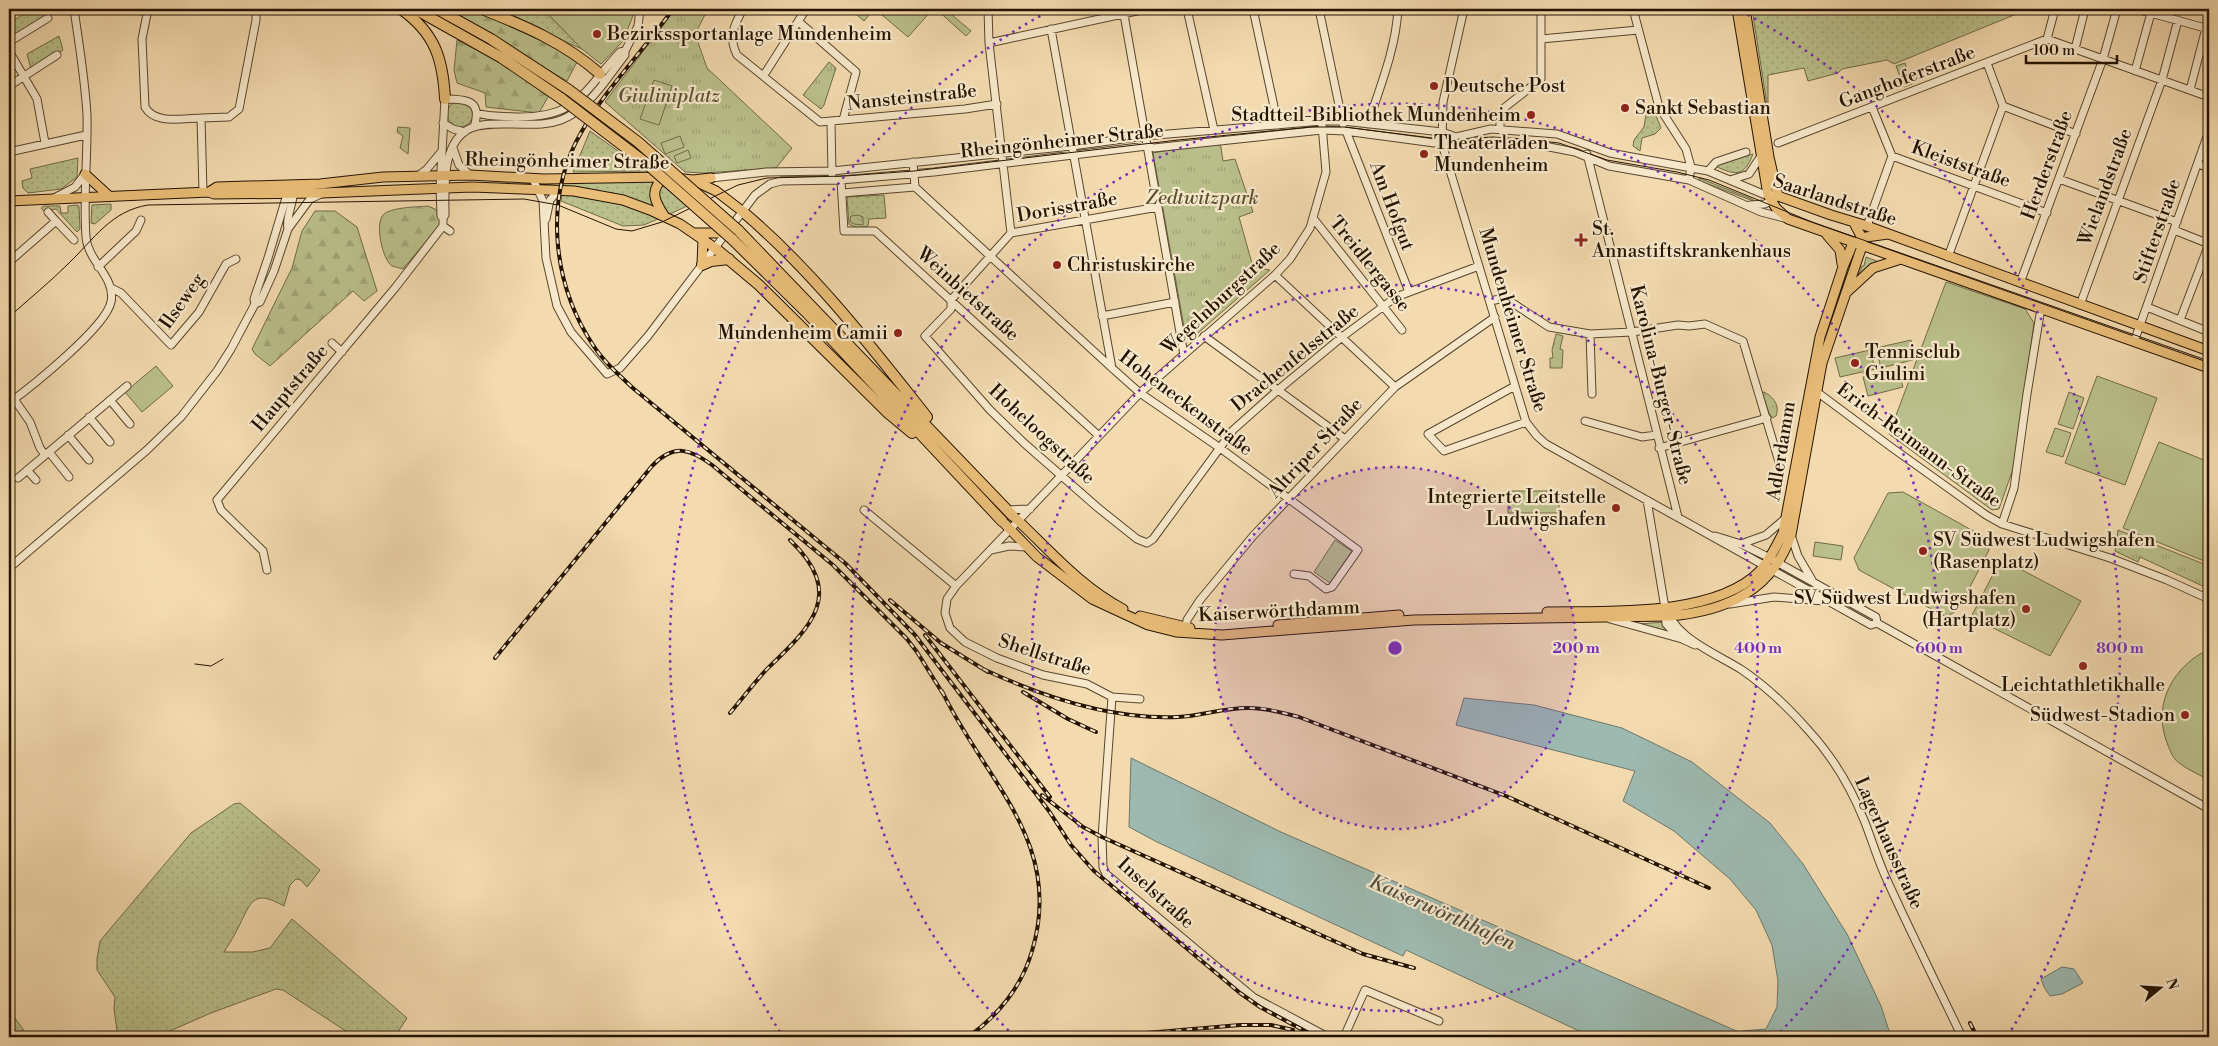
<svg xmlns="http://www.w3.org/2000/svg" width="2218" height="1046" viewBox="0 0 2218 1046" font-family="'Libre Bodoni',serif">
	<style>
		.grass { fill: url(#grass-dots); stroke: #706a46 }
		.forest { fill: url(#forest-firs); stroke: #706a46 }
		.park { fill: url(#park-tufts); stroke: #706a46 }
		.pitch { fill: #bac08b; stroke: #706a46 }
		.water { fill: #9dbab1; stroke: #6d776b }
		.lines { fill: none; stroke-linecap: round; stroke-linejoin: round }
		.minor-casing { stroke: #58452d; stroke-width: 9 }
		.major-casing { stroke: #251302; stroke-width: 11 }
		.highway-casing { stroke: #251302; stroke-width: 12 }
		.minor { stroke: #f7e8cb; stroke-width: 7 }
		.major { stroke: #eabe78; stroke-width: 9 }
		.highway { stroke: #eabe78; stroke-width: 10 }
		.tram { stroke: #251302; stroke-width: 1 }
		.rail-casing { stroke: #251302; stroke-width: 4 }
		.rail { stroke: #f7e8cb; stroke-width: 2; stroke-dasharray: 5.5; stroke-linecap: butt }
		.highway-bridge-casing { stroke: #251302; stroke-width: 12; stroke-linecap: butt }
		.highway-bridge { stroke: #eabe78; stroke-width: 10 }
		.ring { fill: none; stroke: #7b2cbf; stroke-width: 2.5; stroke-dasharray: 2.5 5 }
		.poi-dot { fill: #8f2418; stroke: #f7e8cb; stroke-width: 2 }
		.labels { text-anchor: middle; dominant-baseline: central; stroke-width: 4.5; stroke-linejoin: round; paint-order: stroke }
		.poi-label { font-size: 19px; fill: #251302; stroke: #f7e8cb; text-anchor: start }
		.street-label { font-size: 19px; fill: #251302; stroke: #f7e8cb }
		.park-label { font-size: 19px; font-style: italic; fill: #595032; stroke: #f7e8cb }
		.water-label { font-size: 20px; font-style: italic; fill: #4f4d3f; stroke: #f7e8cb }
		.centre { fill: #7b2cbf; stroke: #f7e8cb; stroke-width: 2.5 }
		.ring-label { font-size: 15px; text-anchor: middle; font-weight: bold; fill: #7b2cbf; stroke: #f7e8cb; stroke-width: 4.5; stroke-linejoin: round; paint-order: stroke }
	</style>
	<defs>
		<pattern id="grass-dots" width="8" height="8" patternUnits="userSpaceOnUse" patternTransform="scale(1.25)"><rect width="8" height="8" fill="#bac08b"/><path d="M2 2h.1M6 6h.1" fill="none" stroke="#a0a476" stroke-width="1.8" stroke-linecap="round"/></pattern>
		<pattern id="forest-firs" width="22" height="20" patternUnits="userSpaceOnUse" patternTransform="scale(1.25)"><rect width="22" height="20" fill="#bac08b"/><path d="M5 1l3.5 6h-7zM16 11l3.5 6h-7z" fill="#a0a476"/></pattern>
		<pattern id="park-tufts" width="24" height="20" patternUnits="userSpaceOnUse" patternTransform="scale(1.25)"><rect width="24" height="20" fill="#bac08b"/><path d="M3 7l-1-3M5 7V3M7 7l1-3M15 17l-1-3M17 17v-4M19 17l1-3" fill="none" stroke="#a0a476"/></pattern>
	</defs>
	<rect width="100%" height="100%" fill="#f3dbaf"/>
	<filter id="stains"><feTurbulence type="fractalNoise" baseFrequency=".004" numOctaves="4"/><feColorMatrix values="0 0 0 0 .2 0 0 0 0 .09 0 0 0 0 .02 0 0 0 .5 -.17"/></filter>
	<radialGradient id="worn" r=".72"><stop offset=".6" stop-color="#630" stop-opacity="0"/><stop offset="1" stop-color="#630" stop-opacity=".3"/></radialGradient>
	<path class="grass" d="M33,9H52L54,13L12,38L9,23Z
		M492,9H543L582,49Z
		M1752,9H2017L2014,15L1894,64L1887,60L1842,69L1838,73L1808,81L1804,68L1768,75V111Z
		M59,36L63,50L31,69L27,54Z
		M447 114a13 13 0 1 1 26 0a13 13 0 1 1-26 0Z
		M1652,106L1661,128L1655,134L1642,138L1640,151L1633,146L1634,140L1644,127L1647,109Z
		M590,131L646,171L573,172Z
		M1753,154C1744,178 1735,175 1715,166Z
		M78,158L77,177L61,189L28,193L23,188L22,181L32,178L30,169Z
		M1699,178L1752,199L1756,202L1700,181Z
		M655,181V208L563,188L564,183Z
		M661,184L687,206L670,214C660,206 652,195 661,184Z
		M562,194L627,205L660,218L644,225L623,226L561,201Z
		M884,195L886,218L869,219L868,226C861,228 855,228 849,224L847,197Z
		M111,204V210L95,224L91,223L92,205Z
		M77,205L79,206L80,229L77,232L56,209L44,211L41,208L44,206H60L61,213H68V206Z
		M1663,622L1670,634L1639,624Z
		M240,803L320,870L307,887L301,880L296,879L290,885L284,906C255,890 252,899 240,924C235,934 230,943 224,952H253L270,948L292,919L407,1018L398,1032L405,1037H355L283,990L276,989L211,1013L156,1037H118L114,1009L115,997L97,970V959L100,941L191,833L234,804Z
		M9,1010L28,1036V1037H9Z"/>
	<path class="forest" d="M444,9H470L524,31L578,60L567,81Z
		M457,40L501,62L549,95L539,113L486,107L485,93L457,83L454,70Z
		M428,206L435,209L442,218V222L403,269C400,268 395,267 392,266C382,259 375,224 383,215C390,207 418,207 428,206Z
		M315,211H335L357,227L377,291L364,301L353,291L270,366L255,354L252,349L292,268L302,231Z"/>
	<path class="park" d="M675,9H708L695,34L707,68L792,148L776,168L704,173L685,172L605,102Z
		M829,62L836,68L824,105L821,109L803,95Z
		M1905,63L1912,84L1904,87L1896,66Z
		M398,127L410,128L408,154L400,148L403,136L397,132Z
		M1220,141L1223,161L1235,159L1253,212L1239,217L1253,267L1270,270L1190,340L1186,338L1153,153Z
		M858,215L863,217V225L854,224L850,221L851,216Z
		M1866,257L1879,262L1858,276L1862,266H1864Z
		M1556,334L1563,336L1560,349L1563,350L1562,368H1550V358H1553L1552,350Z
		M1764,392C1774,397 1780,406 1776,416L1772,418L1769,413L1762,393Z
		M2118,530L2209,566V589L2140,557L2138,562L2115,551Z"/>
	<path class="pitch" d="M543,9H633L634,13L623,41L601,64L582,49Z
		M850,9H874L864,21Z
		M875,9H933L908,37Z
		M936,9H945L971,31L966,36Z
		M654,80L672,86L659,125L640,119Z
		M680,136L684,147L665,154L661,143Z
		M688,150L691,158L677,163L674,156Z
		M1946,282L2025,309L2034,323L2014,466L1999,509L1992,510L1889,434Z
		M1911,340L1916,359L1881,368L1876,348Z
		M1870,350L1875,369L1840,377L1835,358Z
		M156,366L173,386L142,412L125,392Z
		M1898,369L1903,387L1868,396L1863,377Z
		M2097,376L2157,398L2125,485L2065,463Z
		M2069,392L2084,398L2073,429L2058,424Z
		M2055,428L2071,433L2063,457L2046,452Z
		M2159,442L2209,462V563L2123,528Z
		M1508,491H1559V513H1508Z
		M1903,492L1986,538L1989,550L1958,610L1946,617L1859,570L1854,558L1888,493Z
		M1335,540L1352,551L1330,583L1314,572Z
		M1815,542L1843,546L1841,560L1813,556Z
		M2001,559L2081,601L2050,656L1971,617Z
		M2209,649V780C2200,775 2188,770 2179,763C2172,758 2169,748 2166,740C2153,702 2174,666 2209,649Z"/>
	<path class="water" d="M1464,698L1534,705L1622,728L1692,762L1770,823L1803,864L1847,934L1881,1006L1891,1037H1592L1406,950L1403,956L1157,842L1129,827L1131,758L1281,832L1741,1033L1742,1031L1766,1029L1777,1007L1778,981L1772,945L1756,910L1730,879L1674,831L1623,801L1635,771L1456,725Z
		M2062,967L2074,969L2083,983L2062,994L2050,996L2044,987L2041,979Z"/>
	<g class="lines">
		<g class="minor-casing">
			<path id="minor" d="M148,9L142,39L145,107C155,125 183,118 201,118
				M743,9C734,25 728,37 737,55L820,122L965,109L997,104
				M988,9L989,43L1011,233
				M1123,9L1184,355
				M1187,9L1214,130
				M1253,9L1278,125
				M1319,9L1343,124
				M1464,9L1443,102L1442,144L1526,422L1537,436L1546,444L1871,625L1877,623L2209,809
				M1633,9L1659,107L1686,149L1691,167L1689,180
				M2136,9L2209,29
				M799,22L856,72L843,120
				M1051,29L1112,368
				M1541,39L1638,30
				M2047,39L2209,97
				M2047,39L2055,9
				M9,42L48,18
				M989,43L1146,9
				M2075,49L2085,9
				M9,51L37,99L45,143
				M2135,71L2151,13
				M764,75L806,9
				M604,83L625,55V51L638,26L640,9
				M9,86L57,55
				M2190,90L2206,28
				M2003,106L2076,134
				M477,113C489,117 502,116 515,117C578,118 582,93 620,52L625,51
				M831,122L832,174
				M443,123L453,129L465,132
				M1368,124C1380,87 1396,48 1398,9
				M1500,129V118L1504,108L1541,79V9
				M1346,131L1409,292
				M1778,143L2047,39
				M453,148L459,165L470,175
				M9,152L86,135
				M1587,154L1678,517
				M1892,156L2047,213
				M913,162L915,187L1112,368L1140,393L1220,448L1358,550L1332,587L1326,589L1309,576L1294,574
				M2198,164L2209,168
				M1708,171L1716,162L1746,152
				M418,176L427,169L441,152
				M711,178L766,172L832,171L1072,146L1145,136L1322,121H1343L1442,132L1456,137L1491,129L1557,134L1610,153L1708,171L1763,194L1772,195
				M533,179L543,201L546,258L557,306L571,332L607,374L620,368L648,336L755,195L770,184L781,181L841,180L934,172L1147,146L1154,148L1322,130L1345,131L1442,144L1506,143L1544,146L1575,152L1609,166L1689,180L1761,212L1788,219
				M2059,179L2177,222
				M841,180L844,231H875L1099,436
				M1730,180L1749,174L1761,156
				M203,192L201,118L229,117L239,109L256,20V9
				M842,193L915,187
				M54,198L75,187L85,174
				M1750,205L1765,204L1775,198
				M1158,207L1011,233L951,300V309L925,336L990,410L1024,443L1097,507L1137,539L1147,543L1153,539L1233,430L1278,390L1342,337L1396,297L1479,266
				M441,216L440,188L445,99C466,99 483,100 474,127
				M1313,218L1402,330
				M546,219L550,200L559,190
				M56,221L74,240
				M1867,226L1892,156L1872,107
				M288,229L310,199L321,194
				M2174,230L2209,244
				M450,231L443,226V218L445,215C445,188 441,141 471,128C484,123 499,124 513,124C529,124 545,126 561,120C581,112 592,98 604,83L600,74
				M1948,257L2003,106L1987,63
				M9,262L56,221L48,212
				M98,267L136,231L141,220
				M1275,275L1395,387
				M2020,283L2103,59L2117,9
				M111,288L121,293L171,345L199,312L226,264L236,259
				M1490,301L1505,298L1549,327L1590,334L1632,332L1678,325L1689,326L1705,324L1743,341L1779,462
				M255,304L254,299L268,258L288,191
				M9,305L10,306
				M2080,305L2162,80L2178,20
				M2147,307L2209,332
				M1102,316L1175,302
				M2180,320L2209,244
				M1590,334L1592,394
				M1204,336L1345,439
				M2134,342L2209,131
				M332,343L342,352
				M1515,386L1428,434L1444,451L1526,422
				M1813,389L1891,447L1986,515L2002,524L2110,558L2167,580L2209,599
				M14,399L30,422L40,448L45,455
				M110,400L130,424
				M9,403C31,387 106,327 111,302C116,277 88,262 86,237C83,196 88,155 87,115C85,79 79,44 74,9
				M89,417L110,442
				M1585,421L1642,437L1656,435
				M68,435L89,460
				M1659,448L1767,418
				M49,452L69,477
				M27,470L36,480
				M18,478L127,386
				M1647,500L1664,602C1672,638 1714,652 1742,670C1767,687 1789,708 1809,731C1832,756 1851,788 1864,820C1872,840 1878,861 1887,880C1911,933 1937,985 1962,1037
				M864,510L956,586
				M1007,510L1030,509
				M9,521V523
				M2002,524L2014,488L2027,394L2041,308
				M1791,535L1798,556L1812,580
				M1715,536L1741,544L1764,555L1876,617L1877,623
				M1741,544L1766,535L1787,517
				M991,550L1009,546L1027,547
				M9,568L147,450L181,417L217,371L231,349L255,304L260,302L274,271L288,229C285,219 294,202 294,189
				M267,570L263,551L221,510L217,500L395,288L443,226
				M1730,604L1774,597L1824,601
				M1665,613L1666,624L1678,637
				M1610,619L1682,639L1695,645
				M1186,627L1187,620L1200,600L1253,536L1395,387L1495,317
				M1112,697L1102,837L1103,867L1106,874L1253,997L1328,1037
				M1140,699L1112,697L1087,684L1043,675L997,658L965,642L950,628L945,613L947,599L956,586L1140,393L1275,275L1290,259L1310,228L1326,172L1322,125
				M1344,1037L1365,990L1439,1021"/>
		</g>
		<g class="major-casing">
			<path id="major" d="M1737,9L1768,195L1776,208L1788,219L2209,368
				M1745,9L1769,157L1778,196L1831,215L1864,225L2209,351
				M85,174L108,195
				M665,177C648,190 655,202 665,217
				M695,181L716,191L742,211
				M209,192L217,187L320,184L383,177L470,175L544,179L665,177L693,180L711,178
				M9,201L209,192L214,194L322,193L472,187L574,191L623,200L650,210L680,224L715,248
				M694,233H726
				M1827,235L1840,250L1842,264
				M702,265L703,239
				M1847,292L1873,268L1901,259
				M1012,515C1048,548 1079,586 1123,609
				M1002,521L1037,557L1092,599L1148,625L1176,632L1222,635L1414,620L1670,616C1726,611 1772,591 1791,535L1822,363L1862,246V238L1854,223
				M1547,612C1607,611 1714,617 1759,572C1769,561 1776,547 1783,533L1820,337L1843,267L1853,243L1866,237L1888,234
				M1140,616L1190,628
				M1278,625L1399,615"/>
		</g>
		<g class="highway-casing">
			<path id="highway" d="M401,9C435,33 443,59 445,99
				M415,9L502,58L562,99
				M437,9L491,39L569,90
				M482,9C525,26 565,43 600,74
				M742,211C813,271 870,345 927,417
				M738,230L1012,515
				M732,239L808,314L1002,521
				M715,248L759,285L888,413L912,433
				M702,265L711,261L729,259"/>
		</g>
		<use href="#minor" class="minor"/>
		<use href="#major" class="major"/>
		<use href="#highway" class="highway"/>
		<path class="tram" d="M9,317C29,299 50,282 69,263C94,239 111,211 148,205L524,199L558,205L616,229L632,231L662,222L738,185L767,178L845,176L914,171L1178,140L1311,127H1344L1448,140L1492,137L1525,139L1559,143L1607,160L1677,172L1709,180L1812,222L2209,361
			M195,664L211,666L223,659"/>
		<g class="rail-casing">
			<path id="rail" d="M673,9C644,50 607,87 582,131C543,197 552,283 593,345C604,362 619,375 634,389L845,563L915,635L1049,811L1071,845L1094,871L1240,993L1260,1007L1316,1037
				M890,600L941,643L988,672
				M925,635L1050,797
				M495,658L652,466C674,443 690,449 712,465L833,565L907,639L917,652L945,697
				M983,669C1043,697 1111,720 1178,717C1202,716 1226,707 1250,708C1267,708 1283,713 1299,717L1506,796L1709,888
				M942,691C984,780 1065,842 1032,951C1022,986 998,1016 968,1037
				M1023,692L1068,719L1096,732
				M730,713C742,699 754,683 767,669C812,626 846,594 790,540
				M1042,795L1083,827L1102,837L1363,954L1414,968
				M1970,1023L1977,1037
				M1099,1037L1240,1025H1271L1293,1030"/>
		</g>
		<use href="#rail" class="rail"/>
		<g class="highway-bridge-casing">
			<path id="highway-bridge" d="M569,90L638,142L738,230
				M562,99L647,164L732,239"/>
		</g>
		<use href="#highway-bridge" class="highway-bridge"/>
	</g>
	<circle cx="1395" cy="648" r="181" fill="#7b2cbf" fill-opacity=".12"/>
	<g class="ring">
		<circle cx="1395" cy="648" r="181"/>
		<circle cx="1395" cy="648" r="363"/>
		<path d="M1014 1036A544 544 0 1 1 1776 1036"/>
		<path d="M780 1032A725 725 0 0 1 1049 11M1741 11A725 725 0 0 1 2010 1032"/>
	</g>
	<g class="poi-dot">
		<circle cx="597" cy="34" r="5"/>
		<circle cx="1434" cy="86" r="5"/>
		<circle cx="1625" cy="108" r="5"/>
		<circle cx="1531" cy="115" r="5"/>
		<circle cx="1424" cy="154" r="5"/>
		<path d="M1578.5 232.5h5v5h5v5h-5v5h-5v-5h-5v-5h5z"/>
		<circle cx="1057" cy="265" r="5"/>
		<circle cx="898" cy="333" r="5"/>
		<circle cx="1855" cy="363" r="5"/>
		<circle cx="1616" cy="508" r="5"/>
		<circle cx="1923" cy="551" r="5"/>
		<circle cx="2026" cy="609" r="5"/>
		<circle cx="2083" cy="666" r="5"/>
		<circle cx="2185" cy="715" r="5"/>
	</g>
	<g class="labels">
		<g class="poi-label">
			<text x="607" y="34">Bezirkssportanlage Mundenheim</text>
			<text x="1444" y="86">Deutsche Post</text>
			<text x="1635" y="108">Sankt Sebastian</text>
			<text x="1521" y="115" text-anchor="end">Stadtteil-Bibliothek Mundenheim</text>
			<text x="1434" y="143">Theaterladen<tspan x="1434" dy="22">Mundenheim</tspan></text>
			<text x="1592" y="229">St.<tspan x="1592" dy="22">Annastiftskrankenhaus</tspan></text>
			<text x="1067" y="265">Christuskirche</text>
			<text x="888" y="333" text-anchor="end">Mundenheim Camii</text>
			<text x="1865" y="352">Tennisclub<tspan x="1865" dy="22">Giulini</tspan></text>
			<text x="1606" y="497" text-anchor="end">Integrierte Leitstelle<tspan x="1606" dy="22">Ludwigshafen</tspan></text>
			<text x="1933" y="540">SV Südwest Ludwigshafen<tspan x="1933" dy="22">(Rasenplatz)</tspan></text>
			<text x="2016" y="598" text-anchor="end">SV Südwest Ludwigshafen<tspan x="2016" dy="22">(Hartplatz)</tspan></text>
			<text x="2083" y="685" text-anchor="middle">Leichtathletikhalle</text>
			<text x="2175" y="715" text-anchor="end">Südwest-Stadion</text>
		</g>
		<g class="street-label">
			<text transform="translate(1907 77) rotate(-21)">Ganghoferstraße</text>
			<text transform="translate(912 97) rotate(-6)">Nansteinstraße</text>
			<text transform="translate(1062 141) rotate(-6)">Rheingönheimer Straße</text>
			<text transform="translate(567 161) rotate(1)">Rheingönheimer Straße</text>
			<text transform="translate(1961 164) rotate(20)">Kleiststraße</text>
			<text transform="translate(2047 165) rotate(-70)">Herderstraße</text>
			<text transform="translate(2105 187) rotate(-70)">Wielandstraße</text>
			<text transform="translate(1835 200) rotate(18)">Saarlandstraße</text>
			<text transform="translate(1392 206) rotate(69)">Am Hofgut</text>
			<text transform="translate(1067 207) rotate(-10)">Dorisstraße</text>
			<text transform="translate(2157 231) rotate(-71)">Stifterstraße</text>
			<text transform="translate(1370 264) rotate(51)">Treidlergasse</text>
			<text transform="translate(968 294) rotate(42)">Weinbietstraße</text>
			<text transform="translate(1221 298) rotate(-43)">Wegelnburgstraße</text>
			<text transform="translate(182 301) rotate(-55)">Ilseweg</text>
			<text transform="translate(1513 320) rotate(73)">Mundenheimer Straße</text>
			<text transform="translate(1295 358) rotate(-39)">Drachenfelsstraße</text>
			<text transform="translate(1661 385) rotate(76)">Karolina-Burger-Straße</text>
			<text transform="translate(290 388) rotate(-50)">Hauptstraße</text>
			<text transform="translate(1186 403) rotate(37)">Hoheneckenstraße</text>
			<text transform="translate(1042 434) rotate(43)">Hoheloogstraße</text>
			<text transform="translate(1919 445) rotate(36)">Erich-Reimann-Straße</text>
			<text transform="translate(1315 448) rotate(-47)">Altriper Straße</text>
			<text transform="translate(1781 451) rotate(-81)">Adlerdamm</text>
			<text transform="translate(1279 611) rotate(-3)">Kaiserwörthdamm</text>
			<text transform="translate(1045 655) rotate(18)">Shellstraße</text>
			<text transform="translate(1889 843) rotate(66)">Lagerhausstraße</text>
			<text transform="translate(1156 893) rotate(42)">Inselstraße</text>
		</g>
		<g class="park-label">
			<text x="669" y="96">Giuliniplatz</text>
			<text x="1202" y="198">Zedtwitzpark</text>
		</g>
		<g class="water-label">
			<text transform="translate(1442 913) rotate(24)">Kaiserwörthhafen</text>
		</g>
	</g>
	<circle cx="1395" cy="648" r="8" class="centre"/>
	<g class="ring-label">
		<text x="1576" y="653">200 m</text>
		<text x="1758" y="653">400 m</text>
		<text x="1939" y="653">600 m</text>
		<text x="2120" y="653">800 m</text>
	</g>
	<rect width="2218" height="1046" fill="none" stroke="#f3dbaf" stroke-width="30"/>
	<rect x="10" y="10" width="2198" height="1026" fill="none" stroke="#251302" stroke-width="2.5"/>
	<rect x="15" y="15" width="2188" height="1016" fill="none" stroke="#251302"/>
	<g transform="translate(2160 988) rotate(72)" stroke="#f7e8cb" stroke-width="4" paint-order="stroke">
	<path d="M0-4L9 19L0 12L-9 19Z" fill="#251302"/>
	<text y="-8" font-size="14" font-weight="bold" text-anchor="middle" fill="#251302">N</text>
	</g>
	<path d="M2026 55v8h91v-8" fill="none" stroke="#251302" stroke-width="2.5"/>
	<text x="2033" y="55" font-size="15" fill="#251302" stroke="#f7e8cb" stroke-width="4" paint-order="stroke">100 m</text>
	<rect width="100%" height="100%" filter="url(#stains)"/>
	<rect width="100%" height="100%" fill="url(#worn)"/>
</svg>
